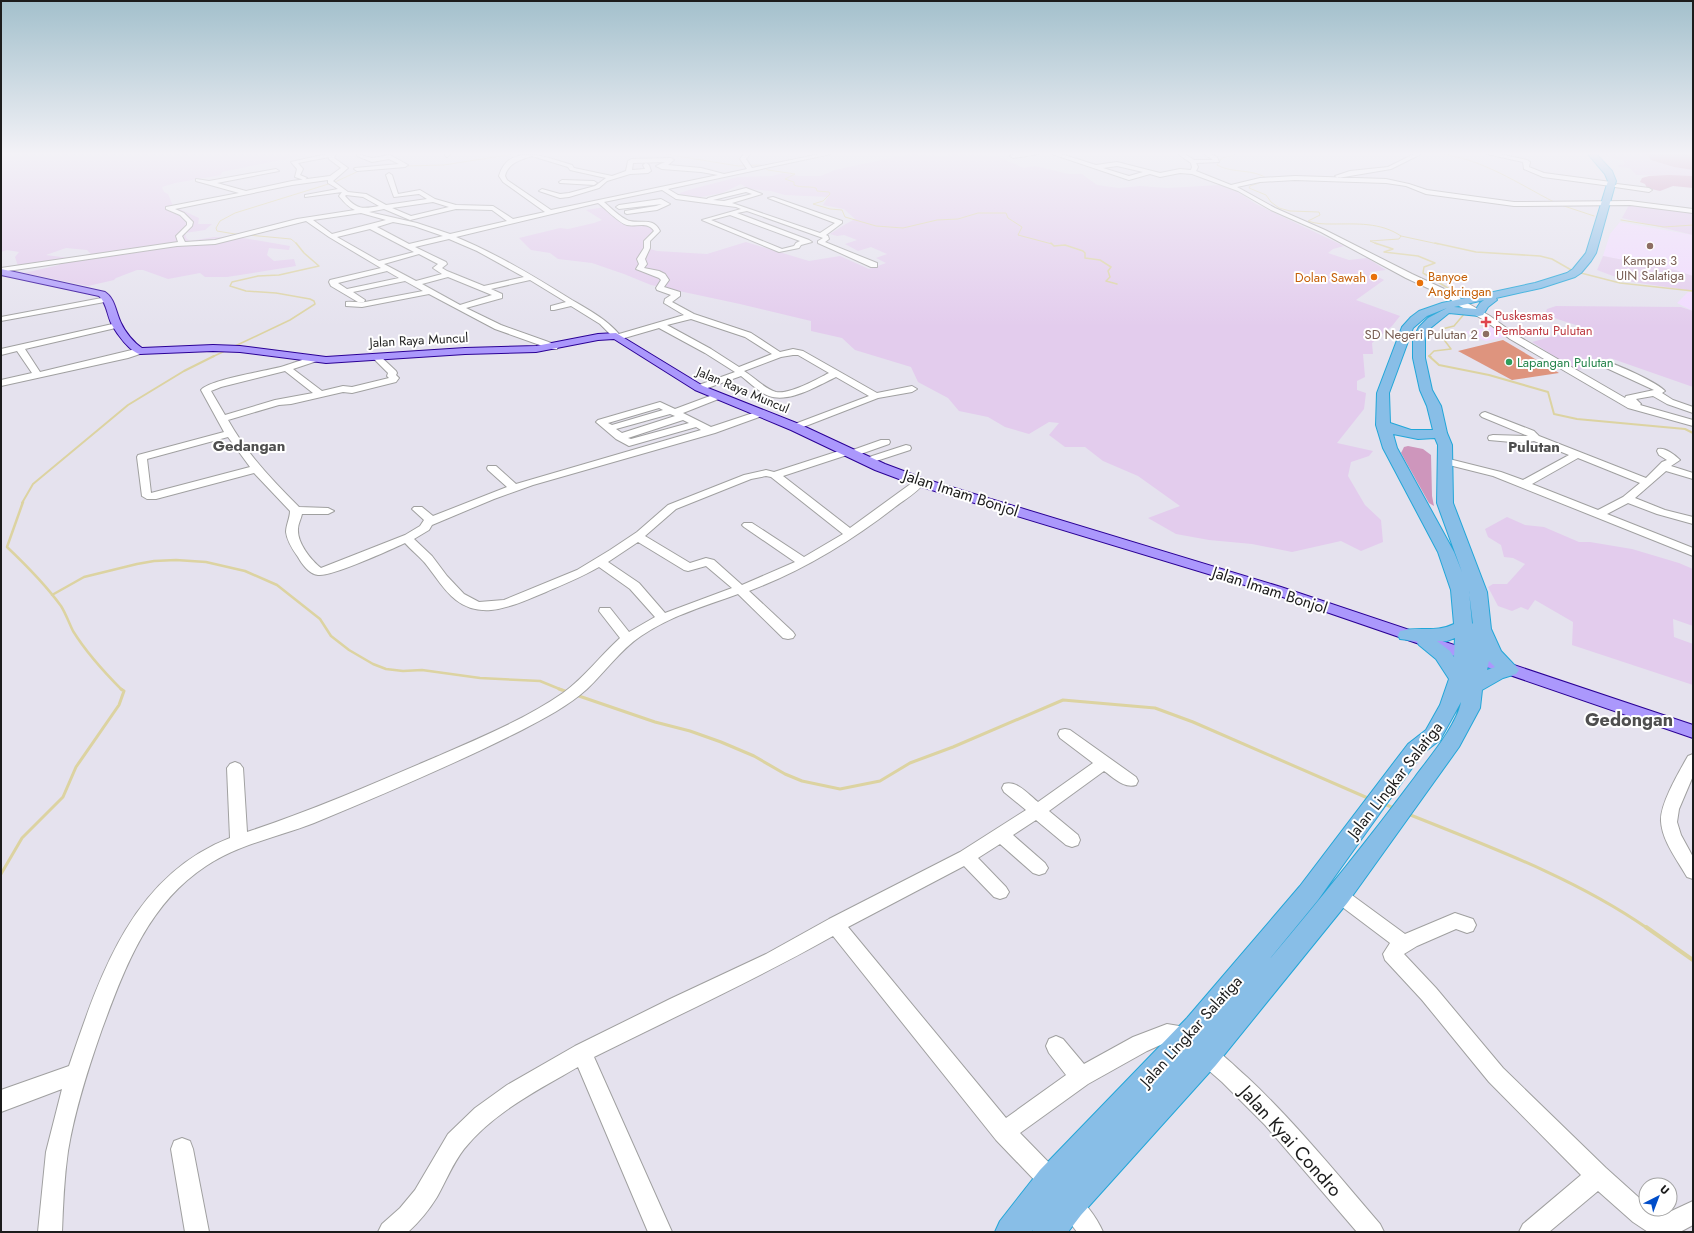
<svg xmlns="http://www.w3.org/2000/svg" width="1694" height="1233" viewBox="0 0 1694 1233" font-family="Jost,sans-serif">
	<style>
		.education { fill: #f1daff }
		.farmland { fill: #e3cced }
		.forest { fill: #ce96bc }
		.pitch { fill: #de947e }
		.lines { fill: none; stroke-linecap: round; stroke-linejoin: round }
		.stream-far5 { stroke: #dcd3a1; stroke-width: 1 }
		.stream-far4 { stroke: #dcd3a1; stroke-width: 1.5 }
		.stream-far3 { stroke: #dcd3a1; stroke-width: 2 }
		.stream-far2 { stroke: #dcd3a1; stroke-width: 2.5 }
		.stream-far1 { stroke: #dcd3a1; stroke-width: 3 }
		.stream { stroke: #dcd3a1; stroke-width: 4 }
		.minor-casing { stroke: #a0a0a0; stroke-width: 2 }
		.major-casing { stroke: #2a0095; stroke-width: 2 }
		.highway-casing { stroke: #22a6d8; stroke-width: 2 }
		.minor { fill: #fff; fill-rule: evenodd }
		.major { fill: #ab98fc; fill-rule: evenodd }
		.highway { fill: #88bee7; fill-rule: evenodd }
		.education-dot { fill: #8d6e63; stroke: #fff; stroke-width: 1.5 }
		.food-dot { fill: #e8710a; stroke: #fff; stroke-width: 1.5 }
		.health-dot { fill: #e0444e; stroke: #fff; stroke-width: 1.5 }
		.leisure-dot { fill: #2e9e5b; stroke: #fff; stroke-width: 1.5 }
		.labels { text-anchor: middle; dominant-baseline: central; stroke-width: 4; stroke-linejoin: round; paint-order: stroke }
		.far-education-label { font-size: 13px; fill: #785e54; stroke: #fff }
		.far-food-label { font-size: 13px; fill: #c56008; stroke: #fff; text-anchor: start }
		.far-health-label { font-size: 13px; fill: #be3a42; stroke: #fff; text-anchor: start }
		.far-street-label { font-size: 13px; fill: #1c1c1c; stroke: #fff }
		.far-leisure-label { font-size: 13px; fill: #27864d; stroke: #fff; text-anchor: start }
		.far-quarter-label { font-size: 15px; font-weight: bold; fill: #4f4f4f; stroke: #fff }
		.street-label { font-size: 16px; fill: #1c1c1c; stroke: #fff }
		.quarter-label { font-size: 18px; font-weight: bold; fill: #4f4f4f; stroke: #fff }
		.near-street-label { font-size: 19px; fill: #1c1c1c; stroke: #fff }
	</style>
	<rect width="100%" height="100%" fill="#e5e2ee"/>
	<path class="education" d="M1620,222L1693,235V276L1675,270L1603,256L1610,234Z
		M1688,292H1693V311L1677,303Z
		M1491,327L1507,336L1486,341L1464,332Z"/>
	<path class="farmland" d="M1,154H309L222,172L221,175L175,183L162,187L164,192L168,194L173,206L199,218L198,224H212L205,230L185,233L186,238L190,241L214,237L243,238L290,246L289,250L269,248L267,255L274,261L294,259L296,266L227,277H205L200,273L168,279L143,270H137L116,278L114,280L88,286L24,273L59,265V262L94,257L87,250L66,248L46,255L69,258L18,266L15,257L19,252L7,250L1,252Z
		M909,154L947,156L953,154L986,155L1001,158L1024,168L1035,166L1069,174H1082L1097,185L1119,188L1140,186L1167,188L1220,185L1238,192L1256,204L1344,246L1333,249L1328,253L1349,260L1367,258L1386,270L1369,272L1384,280L1356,300L1400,316L1392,326L1372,343L1373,354H1363L1365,377L1357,381V390L1366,393L1364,409L1337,443L1373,451L1369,456L1351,462L1348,476L1365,505L1381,520L1383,542L1361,551L1341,541L1292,552L1252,544L1209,540L1176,534L1148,518L1180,506L1138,476L1103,461L1085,447H1065L1049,435L1059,423L1049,422L1029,434L1005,427L988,417L959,411L948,398L918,382L911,367L855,350L842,338L811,331V321L740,304L651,285L624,274L592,263L558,259L550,253L531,250L519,238L560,228L568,229L594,223L602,220L586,210L605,207L625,223L649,224L654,228L643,247L657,251L707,254L746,242L809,261L840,256L869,269L886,263L876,258L887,254L871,247L858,251L845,244L857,240L844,235L837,236L830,234L844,225L855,219L844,209L823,205L828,197L785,195L771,191L749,189L741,184L722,193L695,198L682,196L680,193L692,189L738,177L772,176L783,173L799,176H821L835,170Z
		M1604,154H1648L1651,160L1674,167L1693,170V176L1636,175L1630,168L1619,167L1618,165L1626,164L1622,160L1607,157Z
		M1629,205L1693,212V235L1622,218Z
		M1603,256L1675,270L1693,276V291L1633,282L1613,276L1597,270Z
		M1556,306L1681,307L1693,311V387L1610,358L1577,371L1532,342L1572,331L1579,326L1545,315L1547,309Z
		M1507,517L1525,525L1544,527L1579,542H1590L1632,549L1679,563L1693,569V626L1673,619L1674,637L1693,644V685L1572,645L1573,622L1535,600L1528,610L1521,607L1512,611L1498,606L1488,587L1493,584H1507L1525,564L1513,558L1504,557L1501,545L1488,537L1485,529Z"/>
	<path class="forest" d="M1648,154H1693V170L1674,167L1651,160Z
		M1669,175L1693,176V188L1673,186L1660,191L1647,188L1645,184L1640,182L1642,178L1649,176Z
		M1408,446L1423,449L1431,455L1432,496L1434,506L1429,503L1401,453L1404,447Z"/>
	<path class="pitch" d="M1503,340L1559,373L1512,380L1458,351Z"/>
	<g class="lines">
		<path class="stream-far5" d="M665,154L738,166L760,165L768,170L795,174L785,179L794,182V185C801,188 809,186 816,188L817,191L829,192L830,194L823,201L813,204L830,209L842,210L845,217L876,226L903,228L937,220L958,219L978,213H1006L1008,218L1022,227L1018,235L1052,244
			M1238,154L1222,158L1217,165C1233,174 1253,168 1268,179
			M1442,154C1484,160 1517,183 1554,202
			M405,166L444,165L514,154
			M1265,181L1250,186L1249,188L1266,195L1271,202L1279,208L1290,211L1319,212L1320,215L1308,221C1316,224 1324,224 1332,224C1357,224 1380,222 1401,236L1399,239L1370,241L1377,244
			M1558,204L1594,216
			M1621,220L1664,227L1693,225
			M241,235L217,231L216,228L220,221L235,213L335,182L361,170
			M248,235L291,239L297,244
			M1401,236L1438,244"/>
		<path class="stream-far4" d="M1051,243L1054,246L1065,245L1083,251L1085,253V258L1100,260L1111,267L1108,271L1110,277L1106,281L1117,284
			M1375,243L1393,249L1384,252L1418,256L1435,263L1424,267L1423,273L1461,296
			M1435,243L1476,252L1540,256L1552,259L1573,271
			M1577,272L1620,283L1693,291
			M233,347L290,320L315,304L314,301L310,299L276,293L246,291L230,286L232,282L258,276L279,275L319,266L304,253L296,243
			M212,357L227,350
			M1431,357L1429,356L1434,351L1451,349L1439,333L1442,329L1454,326L1465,313"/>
		<path class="stream-far3" d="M1429,356L1439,365L1489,375L1548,392L1554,414L1577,419L1685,429L1693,433
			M22,503L33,484L128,405L184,371L214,356"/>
		<path class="stream-far2" d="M23,502L7,547C26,565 45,584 61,606C66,614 69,623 73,631C86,652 104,672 122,690
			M52,595L84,577L137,564L154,561L176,560L206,562L245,571L277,585L320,619L331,636L349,650L373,664L386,669L403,671L422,670L480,678L540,681L562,690"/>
		<path class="stream-far1" d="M559,689L568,692
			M576,695L655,722L690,731L721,742L754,756L785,774L802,781L840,789L880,781L910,763L953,747L1063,700L1155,708L1193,722L1370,799
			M1384,804L1394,808
			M1408,814C1490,847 1575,878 1647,928
			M1,874L22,838L63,797L76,767L119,705L124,691L121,689"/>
		<path class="stream" d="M1646,927L1693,960"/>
		<g class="minor-casing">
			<path id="minor" d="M327,154H336L334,158L348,168L333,181L348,192L366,194L386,205L427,199L419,194L394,197L386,175L389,173L392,175L398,194L420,190L435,199L456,205L493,206L513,219L545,212L503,182L499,176C509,141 549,158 572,165L574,168L612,176L626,171L628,161L631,159L671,158L674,160L668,165L701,168L724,174L747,169L740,159L744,154H750L746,159L752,168L820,154H831L668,189L678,195L707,199L708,198L746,188L762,194L732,203L820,233L835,223L768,198L773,197L842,221V223L826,235L828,236L829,239L825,242L877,263V267H871L818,243V241L823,238L747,211L737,213L809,240L812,242L801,245L799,248L779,252L702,220L741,209L736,207L676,199L662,190L604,202C610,207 623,220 630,221C642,224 653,217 660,231L650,241V248L645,259L647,264L644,268L659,271L665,274L669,280L664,287L680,292V296L672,302L694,314L751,333L780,352L793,349L803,351L877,393L912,386L917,389L912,392L878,398L798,429H792L790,427L792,425L869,396L836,377C817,386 790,403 769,396C759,392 750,383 741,376L702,390H696L694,388L696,386L735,372L705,353L659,328L621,339H615L600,324L571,306L554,310H551V306L566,302L530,280L491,289L502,294V298L466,308L501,325L557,345L558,347L557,349H551L495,329L429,294L362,307L346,306V302C352,301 359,303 365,302L423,291L405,281L353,292L365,300L364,302H358L331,286L329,282L330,280L381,268L329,237L306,221L215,244L177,246L1,272V268L178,242L176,236L187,225V222L180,215L166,209V207L239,193L196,181V179L209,181L276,169L279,171L217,183L246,191L292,181L330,176L341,168L329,159V157L298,163L303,169L300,175L307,178L304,180L295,177L297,169L291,162ZM532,156L568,167L570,170L606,178L595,186L569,193L560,194L542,189L539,191L560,198L569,197L599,188L607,181L630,174L648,173L651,171L649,165L646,163L643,165L645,169L632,170L633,163L665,162L656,166L662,169L701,172L718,175L551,210L507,180L505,176C508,163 520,160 532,156ZM328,180V183L338,189L305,195V197L342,192L339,196C344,202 348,207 355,210L297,219L215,240L185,242L182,236L192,226L193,222L184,213L175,209L292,185ZM746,192L752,194L724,201L713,200ZM346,195L363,197L379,206C363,209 357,210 345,196ZM433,202L449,207L411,216L392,208ZM598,203C605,208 619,223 627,225C636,227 648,221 654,231L644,241V248L637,259L639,264L636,269L659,278L661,280L656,288L657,290L671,295L665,299L664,303L684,315L619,334C606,319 589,310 572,300C535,277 497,254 456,237ZM384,209L410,220L456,209L492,210L507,221L450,234L417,223L369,212ZM361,213L386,220L332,234L313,220ZM730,215L800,241L796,243L794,246L782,249L711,220ZM393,222L414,226L443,236L409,244L377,227ZM370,229L414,252L379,261L337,237ZM449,239L477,251L524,277L484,286L447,271L442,268L447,264L446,262L415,247ZM419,254L438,264L433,268L442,274L416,281L384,264ZM387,271L399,278L347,289L338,283ZM448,277L492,295L460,305L422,284ZM691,319L745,337L772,354L739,367L711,349L667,325ZM793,355H798L829,373C817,379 789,395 776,392C765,389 754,377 744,371L781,357Z
				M357,154L372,158L390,155L408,165L405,167L357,171L354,169L355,168L399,164L389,159L372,162L357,156Z
				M444,154H450V155L447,157Z
				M1015,154H1039L1013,158L1010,156Z
				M1052,154H1061L1096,165L1117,162L1160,173L1180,169L1191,170L1192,167L1191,163L1178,154H1185L1194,160H1213L1204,154H1211L1217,157L1219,162L1196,163L1198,167L1196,171L1231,185L1260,178L1295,176L1386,179L1409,184L1427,190L1514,202L1630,201L1693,209V213L1630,205L1514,206L1426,194L1406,186L1386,183L1295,180L1260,182L1237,187L1275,208L1325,230L1412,274L1455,294L1462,300L1490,316L1516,335L1625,398L1626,396L1654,390L1602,366L1601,364L1602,362C1611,360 1660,384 1665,391L1662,393L1673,400L1693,407V413L1667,404L1653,396L1636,399L1641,404L1640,405L1693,420V426L1628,408L1510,339L1484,320L1456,304L1449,298L1406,278L1321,232L1271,210L1238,191L1192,174L1180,173L1160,177L1150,174L1129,180ZM1117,166L1143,172L1129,176L1103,168Z
				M1414,154H1421L1391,169L1338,178L1335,176L1350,171L1388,167Z
				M1487,154H1499L1527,160L1530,162L1529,167L1544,173L1611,182L1614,184L1611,186L1543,177L1524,169L1523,162Z
				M562,180L594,181L597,183L594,185L560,183L559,182Z
				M1617,184L1649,188L1652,190L1649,192L1615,187L1614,186Z
				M661,199L670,204L657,210L627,214L625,213V211L656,206L662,204L619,209L616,207L619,205Z
				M107,297H110V301L1,321V317Z
				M117,323H120V327L25,349L40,372L140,348L144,351L143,353L128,358L1,386V380L32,373L17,351L1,355V349Z
				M376,354L379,355L396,371L397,373L396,375L399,378L396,382L352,393L343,392L291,404L279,405L228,420C247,454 272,480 299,507L328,508L334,511L328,514H302C301,519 298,524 298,529C297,543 311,560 321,568L405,535L420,526L424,520L412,509L414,507H422L433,516L507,487L488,470L487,468L488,466H496L516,484L701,430L696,427L629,446L616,439L596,422L598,420L660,402L675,409L718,393L723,396L721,398L683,413L711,427L759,411L764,414L762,416L715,433L533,485L494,499L432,525L429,530L414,539L432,556L447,576L464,594L479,602L504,600L577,570L610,550L637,532L668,505L744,475L766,470L774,472L842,450L846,449L850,451L881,440H889L890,442L889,444L855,456L851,457L847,455L783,476L850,528L916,480H924L925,482C918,492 904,500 895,507C850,542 802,571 749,591L793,632L795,635L793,638L788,639L783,638L738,594C705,606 670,616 641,636C620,650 605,672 587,689C568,706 545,718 522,730C455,764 384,794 314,823C278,837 239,844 206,866C148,904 125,967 102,1029C88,1069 75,1109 68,1151C64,1178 63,1205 62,1232H38L46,1152L62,1089L1,1112V1090L69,1066C100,975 132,876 230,838L227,768L230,764L235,762L240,764L243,768L247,832C311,811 373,784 436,757C479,738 524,720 563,693C585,677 600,656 620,638L599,611L600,608H610L629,632L655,617L630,589L599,567C582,577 564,584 546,592C529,599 510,608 491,610C478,611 466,608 456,600C443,590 435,575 425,563C419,556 411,550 405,543C390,550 331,577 318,575C309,574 302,564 298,557C293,550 287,541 286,532C286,525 290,518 290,511L254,473L156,499H147L142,496L137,457L138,455L224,432L201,390C211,379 268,371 284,366C294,363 304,359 314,356L318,359L317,361L293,369L322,391L343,386L352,387L389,378L387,376L388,373L372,357ZM285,371L313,393L275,400L225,415L211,391L221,387ZM659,408L663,410L612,425L608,423ZM670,414L675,416L622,433L616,429ZM683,420L689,423L631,439L628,438ZM228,437L250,467L151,493L147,459ZM766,476L771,477L843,534L804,557L752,523H744L742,525L744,527L795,562L742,585L714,560L706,558L690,563L645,536L676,509L751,479ZM638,542L684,570L688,571L706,566L732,588L665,613L639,583L608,562Z
				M1485,412L1534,431L1539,436L1646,478L1662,462L1667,460L1659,455L1657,451L1658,449C1665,447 1675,455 1680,460L1671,466L1693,473V479L1666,471L1635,498L1665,510L1693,517V524L1657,514L1628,503L1607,514L1693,548V556L1493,476L1441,463L1440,461L1441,459L1445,458L1501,472L1523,480L1569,455L1534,441L1523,443L1489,440L1488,438L1489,436L1493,435L1528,436L1482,417L1480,415L1482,413ZM1578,458L1640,483L1623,497L1598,510L1532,484Z
				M906,445L910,446L911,448L910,450L867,464L862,461L863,459Z
				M1065,729L1070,730L1136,777L1138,781L1136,785C1124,789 1113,777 1104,771L1049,811L1078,835L1080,840L1078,845L1072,847L1066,845L1036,820L1013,835L1045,863L1048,868L1045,873L1039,875L1033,873L1000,844L978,858L1006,887L1009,892L1006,897L1000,899L994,897L964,866L848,927L1006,1118L1066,1075L1049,1053L1046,1046L1049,1039L1056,1036L1063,1039L1084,1064L1133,1037L1167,1024L1179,1026L1193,1032L1196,1039L1193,1046L1186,1049L1176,1044L1167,1042L1147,1051L1088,1084L1020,1133L1059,1173L1062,1181L1059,1189L1051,1192L1043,1189L996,1140L833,936C755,980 674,1017 594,1057L672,1232H648L578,1067C538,1090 494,1112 464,1149C453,1163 446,1181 437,1197C429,1210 419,1222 408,1232H378L382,1224L400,1208L415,1190L448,1134L475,1108L507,1085L575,1046L670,999L766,954L829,919L960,852L1026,810L1004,792L1002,788L1004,784C1017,780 1028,794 1038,802L1093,763L1060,738L1058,734L1060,730Z
				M1693,754V776L1679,809L1677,822L1681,835L1693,857V879L1687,877C1678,861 1662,841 1661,821C1660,804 1679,772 1688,756Z
				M1339,888L1345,890L1405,934L1455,913L1473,919L1476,925L1473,931L1467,933L1456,929L1417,946L1404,954L1436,988L1503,1068L1606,1168L1646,1204V1209H1653L1665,1214L1693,1201V1225L1680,1232H1648L1633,1222L1598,1191L1549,1232H1519L1523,1224L1581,1175L1489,1082L1422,1000L1385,960L1383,954L1390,943L1333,900L1330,895L1333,890Z
				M1206,1045C1221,1051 1234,1066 1247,1077C1295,1122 1337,1174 1380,1224L1384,1232H1357L1265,1125L1222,1082L1199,1062L1196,1055L1199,1048Z
				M182,1138L190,1141L193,1149L209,1232H185L171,1149L174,1141Z
				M1070,1193C1084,1199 1097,1218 1103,1232H1077L1062,1212L1059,1204L1062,1196Z"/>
		</g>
		<g class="major-casing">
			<path id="major" d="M1,269L105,292C115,298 116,313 121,323C125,332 134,343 142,348L213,345L240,346L326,357L465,348L536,346L598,334L616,333L703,386L799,424L885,464L925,479L1281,587L1693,725V738L1271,593L915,485L875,470L791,430L695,390L614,339L598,340L536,352L465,354L326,363L240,352L213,351L140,354C130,352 117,334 112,325C107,316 107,303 99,296L1,275Z"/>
		</g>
		<g class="highway-casing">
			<path id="highway" d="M1588,154H1596L1612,171L1616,181L1596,253L1591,261L1581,273L1575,277L1541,288L1496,298L1497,300L1488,307L1483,315L1479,316L1449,313L1428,330L1425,339V358L1432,390L1441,406L1447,433L1452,445L1453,503L1487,592L1491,629L1501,651L1519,670L1516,674L1503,678L1482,690L1480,708L1459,747L1348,902L1216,1065L1081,1215L1068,1232H1032L1033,1230L1031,1232H995L1000,1221L1040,1170L1187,1018L1300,886L1408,744L1426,730L1440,705L1449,679L1436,659L1419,645L1417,641L1400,639L1398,635L1400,631C1419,626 1436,633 1454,624L1451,590L1438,552L1383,448L1376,425L1377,393L1402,327L1411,317L1419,311L1442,303L1535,283L1567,273L1573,269L1586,253L1608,181L1605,174ZM1484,300L1480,303L1476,309L1454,307ZM1447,308L1428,318L1419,327L1413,339V358L1420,390L1427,406L1433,430H1411L1390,423L1389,393L1413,328L1427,316ZM1393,434L1418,439L1435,438L1438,445L1437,503L1462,572L1454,552L1397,448ZM1469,591V592L1473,624L1472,623ZM1455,638L1454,657L1450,651L1437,641H1447ZM1489,661L1495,667L1487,670ZM1461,702C1457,725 1429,758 1415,777C1368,840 1319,901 1268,961L1318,900L1422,754L1440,740Z"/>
		</g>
		<use href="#minor" class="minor"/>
		<use href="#major" class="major"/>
		<use href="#highway" class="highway"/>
	</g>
	<linearGradient id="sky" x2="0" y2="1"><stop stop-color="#a3c0cc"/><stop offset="0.47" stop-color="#f3f2f7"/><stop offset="1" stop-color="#f3f2f7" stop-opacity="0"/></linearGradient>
	<rect width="1694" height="327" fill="url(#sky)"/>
	<g class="education-dot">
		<circle cx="1650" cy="246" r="4"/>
		<circle cx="1486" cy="334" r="4"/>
	</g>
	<g class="food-dot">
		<circle cx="1374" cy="277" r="4"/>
		<circle cx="1420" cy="283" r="4"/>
	</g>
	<path class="health-dot" d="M1484 316h4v4h4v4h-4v4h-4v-4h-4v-4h4z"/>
	<circle class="leisure-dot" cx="1509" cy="362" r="4"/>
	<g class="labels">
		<g class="far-education-label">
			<text x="1650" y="260">Kampus 3<tspan x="1650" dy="15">UIN Salatiga</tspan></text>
			<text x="1478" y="334" text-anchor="end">SD Negeri Pulutan 2</text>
		</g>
		<g class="far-food-label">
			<text x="1428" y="276">Banyoe<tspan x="1428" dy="15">Angkringan</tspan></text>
			<text x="1366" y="277" text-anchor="end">Dolan Sawah</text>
		</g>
		<g class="far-health-label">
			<text x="1495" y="315">Puskesmas<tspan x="1495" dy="15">Pembantu Pulutan</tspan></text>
		</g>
		<g class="far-street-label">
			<text transform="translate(419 340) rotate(-3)">Jalan Raya Muncul</text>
			<text transform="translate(743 390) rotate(23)">Jalan Raya Muncul</text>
		</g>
		<g class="far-leisure-label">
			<text x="1517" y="362">Lapangan Pulutan</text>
		</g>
		<g class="far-quarter-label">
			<text x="249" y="446">Gedangan</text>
			<text x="1534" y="447">Pulutan</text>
		</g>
		<g class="street-label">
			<text transform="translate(961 493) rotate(18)">Jalan Imam Bonjol</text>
			<text transform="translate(1270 590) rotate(18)">Jalan Imam Bonjol</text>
			<text transform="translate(1395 780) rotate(-52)">Jalan Lingkar Salatiga</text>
			<text transform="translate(1191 1031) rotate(-48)">Jalan Lingkar Salatiga</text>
		</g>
		<g class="quarter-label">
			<text x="1629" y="720">Gedongan</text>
		</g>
		<g class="near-street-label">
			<text transform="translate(1291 1141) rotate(48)">Jalan Kyai Condro</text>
		</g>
	</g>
	<rect width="1694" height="1233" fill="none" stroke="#1c1c1c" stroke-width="4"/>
	<g transform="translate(1658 1197) rotate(42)"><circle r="19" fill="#ffffff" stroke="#a4a4a4"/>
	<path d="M0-3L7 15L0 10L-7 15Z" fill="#004dc9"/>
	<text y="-6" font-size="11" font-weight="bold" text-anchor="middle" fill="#1c1c1c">U</text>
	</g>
</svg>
